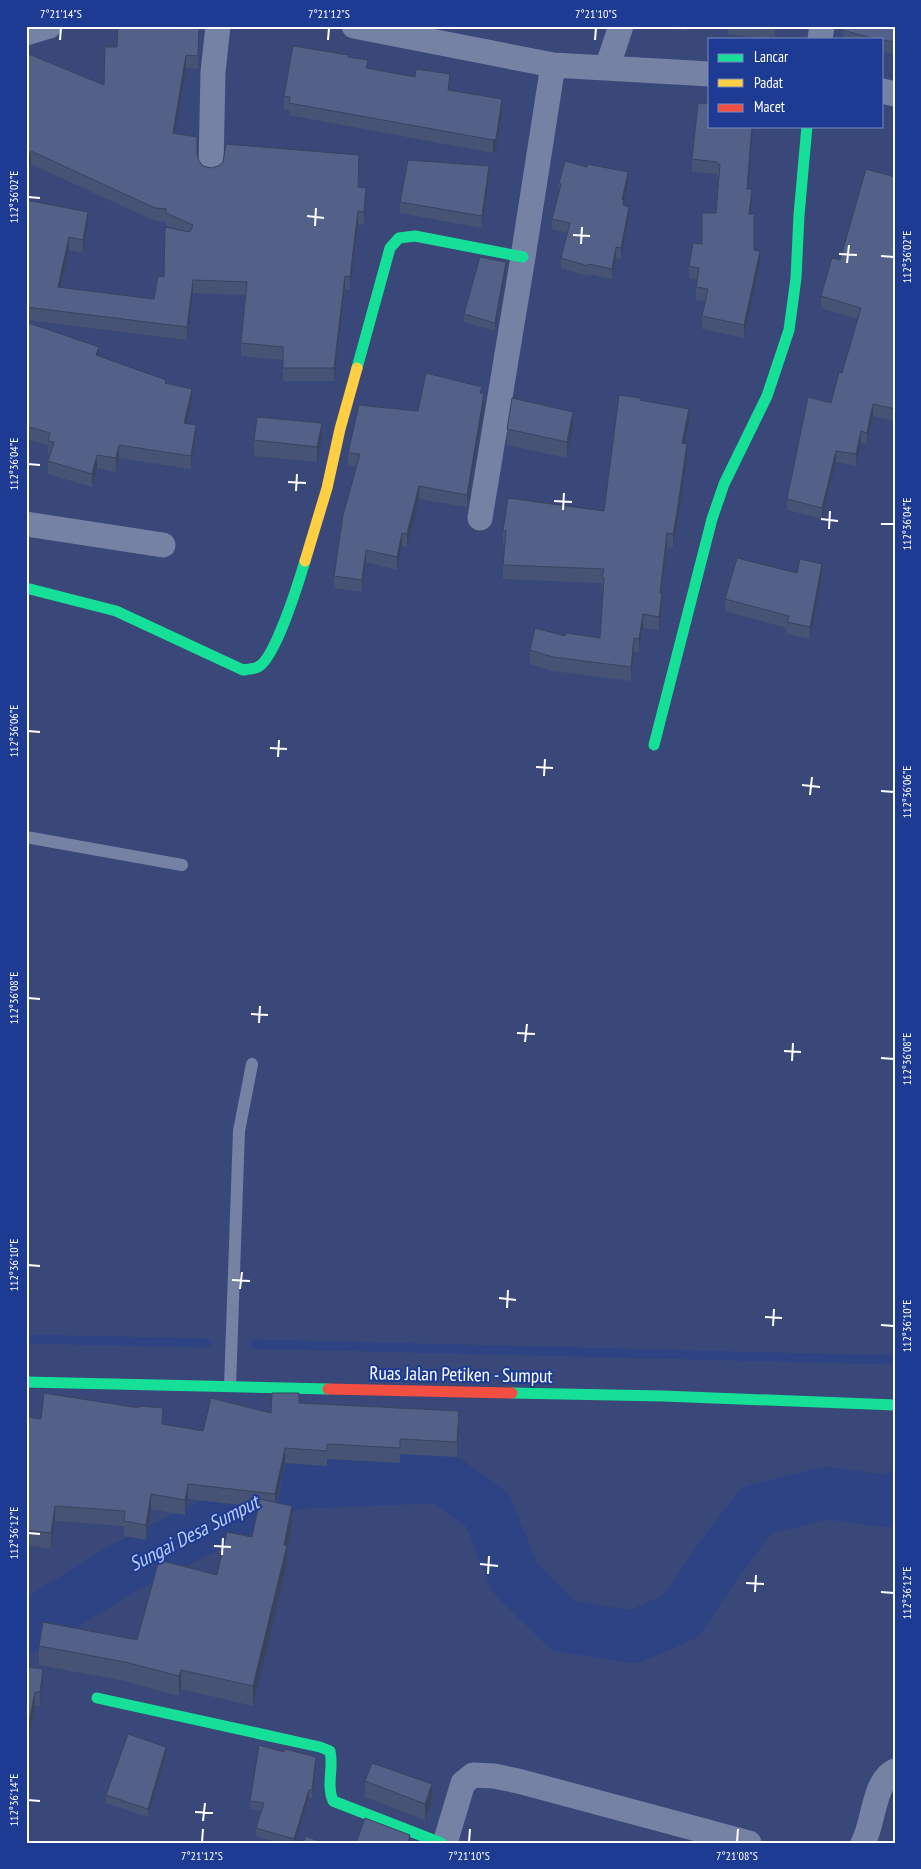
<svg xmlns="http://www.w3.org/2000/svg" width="921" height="1869" viewBox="0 0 921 1869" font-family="'PT Sans Narrow',sans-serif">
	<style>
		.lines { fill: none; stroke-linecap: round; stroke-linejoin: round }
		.stream { stroke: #2d4384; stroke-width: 9 }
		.river { stroke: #2d4384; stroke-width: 52 }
		.lane { stroke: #7682a4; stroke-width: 12 }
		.street { stroke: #7682a4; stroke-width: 25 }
		.fast { stroke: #16e098; stroke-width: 11 }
		.slow { stroke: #ffcf43; stroke-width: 11 }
		.jam { stroke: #f24e42; stroke-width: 11 }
		.wall { fill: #475374 }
		.shaded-wall { fill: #3a435e }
		.building { fill: #536087; stroke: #3a435e }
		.ticks { fill: none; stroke: #fff; stroke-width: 2 }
		.labels { text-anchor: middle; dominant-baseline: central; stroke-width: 4; stroke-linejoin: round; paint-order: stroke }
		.street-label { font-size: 19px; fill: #fff; stroke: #1e3b94 }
		.water-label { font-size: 20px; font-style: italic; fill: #bcccf5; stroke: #1e3b94 }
		.neatline { fill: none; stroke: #fff; stroke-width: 2 }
		.ticks-label { font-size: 12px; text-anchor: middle; fill: #fff }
	</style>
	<rect width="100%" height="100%" fill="#394879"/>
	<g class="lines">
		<path class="stream" d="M26,1339L207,1343
			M255,1344L895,1360"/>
		<path class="river" d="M26,1628L122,1569L293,1483L441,1477L487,1509L515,1578L564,1626L633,1637L682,1616L718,1561L757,1510L826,1493L886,1501L895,1497"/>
		<path class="lane" d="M26,837L182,865
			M230,1386L239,1131L252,1064"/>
		<path class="street" d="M354,26L553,65L710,74
			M26,33L49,26
			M820,39L822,26
			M607,68L621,26
			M882,91L895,94
			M211,167L213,72L218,26
			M480,518L523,257L553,65
			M26,524L163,545
			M445,1843L463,1783L473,1775L494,1776L518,1781L749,1843
			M863,1843C874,1824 873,1781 895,1771"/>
		<path class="fast" d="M357,368L390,248L399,238L415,236L523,257
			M26,588L116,611L243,670C248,669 254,669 258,667C275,659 299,581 305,561
			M654,745L712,519L724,484L767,396L789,330L796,278L799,215L807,126
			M26,1382L328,1389
			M512,1393L663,1396L895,1405
			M97,1698L320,1747L330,1751C334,1768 326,1784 333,1801L441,1843"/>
		<path class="slow" d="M305,561L327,488L340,429L357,368"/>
		<path class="jam" d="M328,1389L512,1393"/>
	</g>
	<path class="wall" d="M199,26L198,69L186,68L175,133L197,155L199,161L203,166L211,168H359V187L366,201L364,225L358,224L350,290L345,289L334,381H283V360L241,356V343L245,295L193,293L187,340L26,320V200L88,225L83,253L69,250L61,287L154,299L164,277L171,228L166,226V222L155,221L31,164L26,175V53L104,85L117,47Z
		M663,26H686V31Z
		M728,26H776L775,39H768L728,34Z
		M895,26V54L882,52V39H843V30Z
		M348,57L368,68L450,87V90L502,111L496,152L493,153L289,115V110L284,109V96Z
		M698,103L748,189L752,201L750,214L754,250L760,264L744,338L702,329V316L705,301L696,300V287L697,280L689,278V266L702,244L716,213L719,177L717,176V174L692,172V159Z
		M489,177L482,228L400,213V202Z
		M895,177V421L873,416L867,444L861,443L856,466L836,462L822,519L787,510V499L831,403L842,373L858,319L821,308V296L840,260Z
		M559,183H628L624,200V206L629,217L621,259L616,258L612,279L589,274L588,276L561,268V258L568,233L552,229V219L559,193Z
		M506,270L495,331L464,322V314Z
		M26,322L99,356L166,383L192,402L187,423L196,438L191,469L119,458L116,472L97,468L92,487L48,474V461L50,454H48V445L26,439Z
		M482,394L484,407L467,507L419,499L407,547L402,546L397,570L366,562L362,592L334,588V576L356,466H348V453L418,411Z
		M641,400L689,423L684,443L687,458L677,526L673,548L667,547L662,593V606L659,630L643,628L639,652H634L631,681L553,671L530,664V650L565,636L600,638L603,592H602V583L503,579V565L505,544H503V530L604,511Z
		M573,428L567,458L507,445V429Z
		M322,439L317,462L254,456V440Z
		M797,573L822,576L810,639L787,634V628L725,611V599Z
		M299,1403L459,1427L457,1457L400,1454V1463L327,1459V1466L285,1463L277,1503L292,1526L287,1551V1565L253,1706L181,1689L179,1696L125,1681L39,1665V1646L137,1640L217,1575L252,1537L258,1507L188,1499L185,1515L151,1509L146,1540L124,1536V1526L55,1521L51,1549L26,1545V1417L41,1419L163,1424L203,1431L271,1413Z
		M26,1667L43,1683L40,1706H35L29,1736H26Z
		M166,1755L148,1817L106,1803V1795Z
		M316,1765L312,1798H309L295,1843H278L256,1836V1828L261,1811L250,1809V1801Z
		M365,1781L432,1800L425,1820L365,1797Z"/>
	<path class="shaded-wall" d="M775,26H776L775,39Z
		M186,55V68L173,146V133Z
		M450,74V87L448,102V90Z
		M502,99V111L496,152L493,153V140Z
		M752,126H753L747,201V189Z
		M31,151V164L26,175V162Z
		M489,166V177L482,228V216Z
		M628,172V183L622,210V200Z
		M366,188V201L364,225V212Z
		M752,189V201L749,227V214Z
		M629,207V217L621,259V248Z
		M358,211V224L350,290V277Z
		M88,212V225L83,253V240Z
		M69,237V250L58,300V287Z
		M616,247V258L612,279V269Z
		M760,251V264L744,338V325Z
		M506,262V270L495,331V323Z
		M345,276V289L334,381V368Z
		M193,280V293L187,340V327Z
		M99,347V360L96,355Z
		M192,389V402L184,436V423Z
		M484,394V407L467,507V495Z
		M873,404V416L867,444V433Z
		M689,409V423L682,456V443Z
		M573,412V428L567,458V442Z
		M322,423V439L317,462V447Z
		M196,425V438L191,469V456Z
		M861,431V443L856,466V454Z
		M687,444V458L677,526L673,548V534Z
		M119,445V458L116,472V458Z
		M836,451V462L822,519V508Z
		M97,455V468L92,487V474Z
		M419,486V499L407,547V534Z
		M402,533V546L397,570V557Z
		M667,533V547L660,606V593Z
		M366,550V562L362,592V580Z
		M822,564V576L810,639V627Z
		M662,593V606L659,630V617Z
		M643,614V628L639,652V639Z
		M634,638V652L631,681V667Z
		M459,1411V1427L457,1457V1442Z
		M285,1448V1463L275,1509V1494Z
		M188,1484V1499L185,1515V1500Z
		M151,1494V1509L146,1540V1525Z
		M55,1506V1521L51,1549V1533Z
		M292,1506V1526L287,1551V1565L253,1706V1686Z
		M43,1669V1683L40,1706V1692Z
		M181,1670V1689L179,1696V1676Z
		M35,1692V1706L29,1736V1722Z
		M166,1747V1755L148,1817V1809Z
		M316,1757V1765L312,1798V1790Z
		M432,1784V1800L425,1820V1804Z
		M309,1790V1798L295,1843H294V1839Z"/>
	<path class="building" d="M118,26H199L198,56L186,55L173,133L197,137V154L199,161L203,166L211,168L218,166L223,162L226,144L359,155L358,187L366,188L364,212L358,211L350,277L345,276L334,368H283V347L241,343L247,282L193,280L187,327L26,307V200L88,212L83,240L69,237L58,287L154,299L158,276L164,277L165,227L190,232L193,225L166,213V209L155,208L31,151L26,162V53L104,85L105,47H117Z
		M844,26H895V42L882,40V39H875L843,30Z
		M293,46L348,55V57L368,60L366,68L415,77L416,69L450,74L448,90L502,99L496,139L493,140L289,103L290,97L284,96Z
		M698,103L710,104V126H752L747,189H752L749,214H754V250L760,251L744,325L702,316L708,289L696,287L699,268L689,266L693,243L702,244V213H716L720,164H717V162L692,159Z
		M408,160L489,166L482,216L400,202Z
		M565,161L587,167V164L628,172L622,200H624L623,205L629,207L621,248L616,247L612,269L589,264L588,266L561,258L570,223L552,219L561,184L559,183Z
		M866,169L895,177V409L873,404L867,433L861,431L856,454L836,451L822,508L787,499L808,397L831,403L839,372L842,373L861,308L821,296L832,258L840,260Z
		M480,257L506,262L495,323L464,314Z
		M26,322L99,347L96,355L166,380L165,383L192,389L184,423L196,425L191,456L119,445L116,458L97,455L92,474L48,461L54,442L48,441L50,433L26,426Z
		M426,373L482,387L480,393L484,394L467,495L419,486L407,534L402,533L397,557L366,550L362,580L334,576L343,515L360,454L348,453L359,405L418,411Z
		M619,395L641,398L640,400L689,409L682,443L687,444L677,512L673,534L667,533L660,593H662L659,617L643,614L639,639L634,638L631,667L553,657L530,650L535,628L565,636L566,633L600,638L604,578H602L604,569L503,565L506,531L503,530L508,498L604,511Z
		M512,398L573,412L567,442L507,429Z
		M257,417L322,423L317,447L254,440Z
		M737,558L797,573L800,559L822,564L810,627L787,622L789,616L725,599Z
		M44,1393L139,1408V1406L163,1408L162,1424L203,1431L211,1398L271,1413L272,1393H299V1403L459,1411L457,1442L400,1439V1448L327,1444V1451L285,1448L275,1494L188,1484L185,1500L151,1494L146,1525L124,1521L125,1511L55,1506L51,1533L26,1530V1417L41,1419Z
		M260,1499L292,1506L284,1545H287L253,1686L181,1670L179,1676L125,1662L39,1646L43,1622L137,1640L159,1560L217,1575L227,1532L252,1537Z
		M26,1667L43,1669L40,1692H35L29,1722H26Z
		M128,1734L166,1747L148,1809L106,1795Z
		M259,1745L284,1752L285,1749L316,1757L312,1790H309L294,1839L256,1828L264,1803L250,1801Z
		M372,1763L432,1784L425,1804L365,1781Z
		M365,1818L410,1835L408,1843H356Z
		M306,1836L323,1843H303Z"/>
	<path class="ticks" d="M60,40L61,28M328,40L329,28M595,40L596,28M28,197L40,198M307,216L324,218M315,226L316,208M573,235L590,236M581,244L582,227M839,254L857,255M881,256L894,257M847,263L849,245M28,464L40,465M288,482L306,483M296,491L297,474M554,501L572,502M563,510L564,493M821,519L838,521M881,524H894M829,529L830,511M28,731L40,732M270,748L287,749M278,757L279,740M536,767L553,768M544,776L545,759M802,785L820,787M881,791L894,792M810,795L812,777M28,998L40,999M251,1014L268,1015M259,1023L260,1006M517,1033L535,1034M525,1042L527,1024M784,1051L801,1052M881,1058L894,1059M792,1061L793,1043M28,1265L40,1266M232,1280L250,1281M240,1289L242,1272M499,1298L516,1300M507,1308L508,1290M765,1317L782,1318M881,1325L894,1326M773,1326L774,1309M28,1533L40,1534M214,1546L231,1547M222,1555L223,1538M480,1564L498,1566M488,1574L489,1556M746,1583L764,1584M755,1592L756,1575M881,1592L894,1593M28,1800L40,1801M195,1812L213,1813M203,1821L205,1803M202,1842L203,1829M469,1842L470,1829M737,1842L738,1829"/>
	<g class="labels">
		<g class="street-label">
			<text transform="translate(461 1374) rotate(1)">Ruas Jalan Petiken - Sumput</text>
		</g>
		<g class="water-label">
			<text transform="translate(194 1533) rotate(-27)">Sungai Desa Sumput</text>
		</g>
	</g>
	<rect width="921" height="1869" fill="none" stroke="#1e3b94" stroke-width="55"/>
	<rect x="708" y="38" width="175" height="90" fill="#1e3b94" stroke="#7889bf"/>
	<rect x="718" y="54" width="25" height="8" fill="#16e098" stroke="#7889bf"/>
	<text x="754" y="62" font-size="15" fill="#ffffff">Lancar</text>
	<rect x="718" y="79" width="25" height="8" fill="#ffcf43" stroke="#7889bf"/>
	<text x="754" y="88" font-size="15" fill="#ffffff">Padat</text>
	<rect x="718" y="104" width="25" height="8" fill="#f24e42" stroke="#7889bf"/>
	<text x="754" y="112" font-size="15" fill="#ffffff">Macet</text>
	<rect x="28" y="28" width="866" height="1814" class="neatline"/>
	<g class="ticks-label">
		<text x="61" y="18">7°21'14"S</text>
		<text x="329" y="18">7°21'12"S</text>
		<text x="596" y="18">7°21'10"S</text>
		<text transform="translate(14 197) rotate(-90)" y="4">112°36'02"E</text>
		<text transform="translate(907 257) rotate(-90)" y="4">112°36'02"E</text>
		<text transform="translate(14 464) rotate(-90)" y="4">112°36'04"E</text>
		<text transform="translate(907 524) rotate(-90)" y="4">112°36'04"E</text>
		<text transform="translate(14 731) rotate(-90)" y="4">112°36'06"E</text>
		<text transform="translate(907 792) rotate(-90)" y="4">112°36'06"E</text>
		<text transform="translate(14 998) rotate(-90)" y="4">112°36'08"E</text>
		<text transform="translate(907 1059) rotate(-90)" y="4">112°36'08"E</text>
		<text transform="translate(14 1265) rotate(-90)" y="4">112°36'10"E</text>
		<text transform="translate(907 1326) rotate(-90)" y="4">112°36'10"E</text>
		<text transform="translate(14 1533) rotate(-90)" y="4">112°36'12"E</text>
		<text transform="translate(907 1593) rotate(-90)" y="4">112°36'12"E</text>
		<text transform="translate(14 1800) rotate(-90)" y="4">112°36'14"E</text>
		<text x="202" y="1860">7°21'12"S</text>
		<text x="469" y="1860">7°21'10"S</text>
		<text x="737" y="1860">7°21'08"S</text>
	</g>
</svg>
